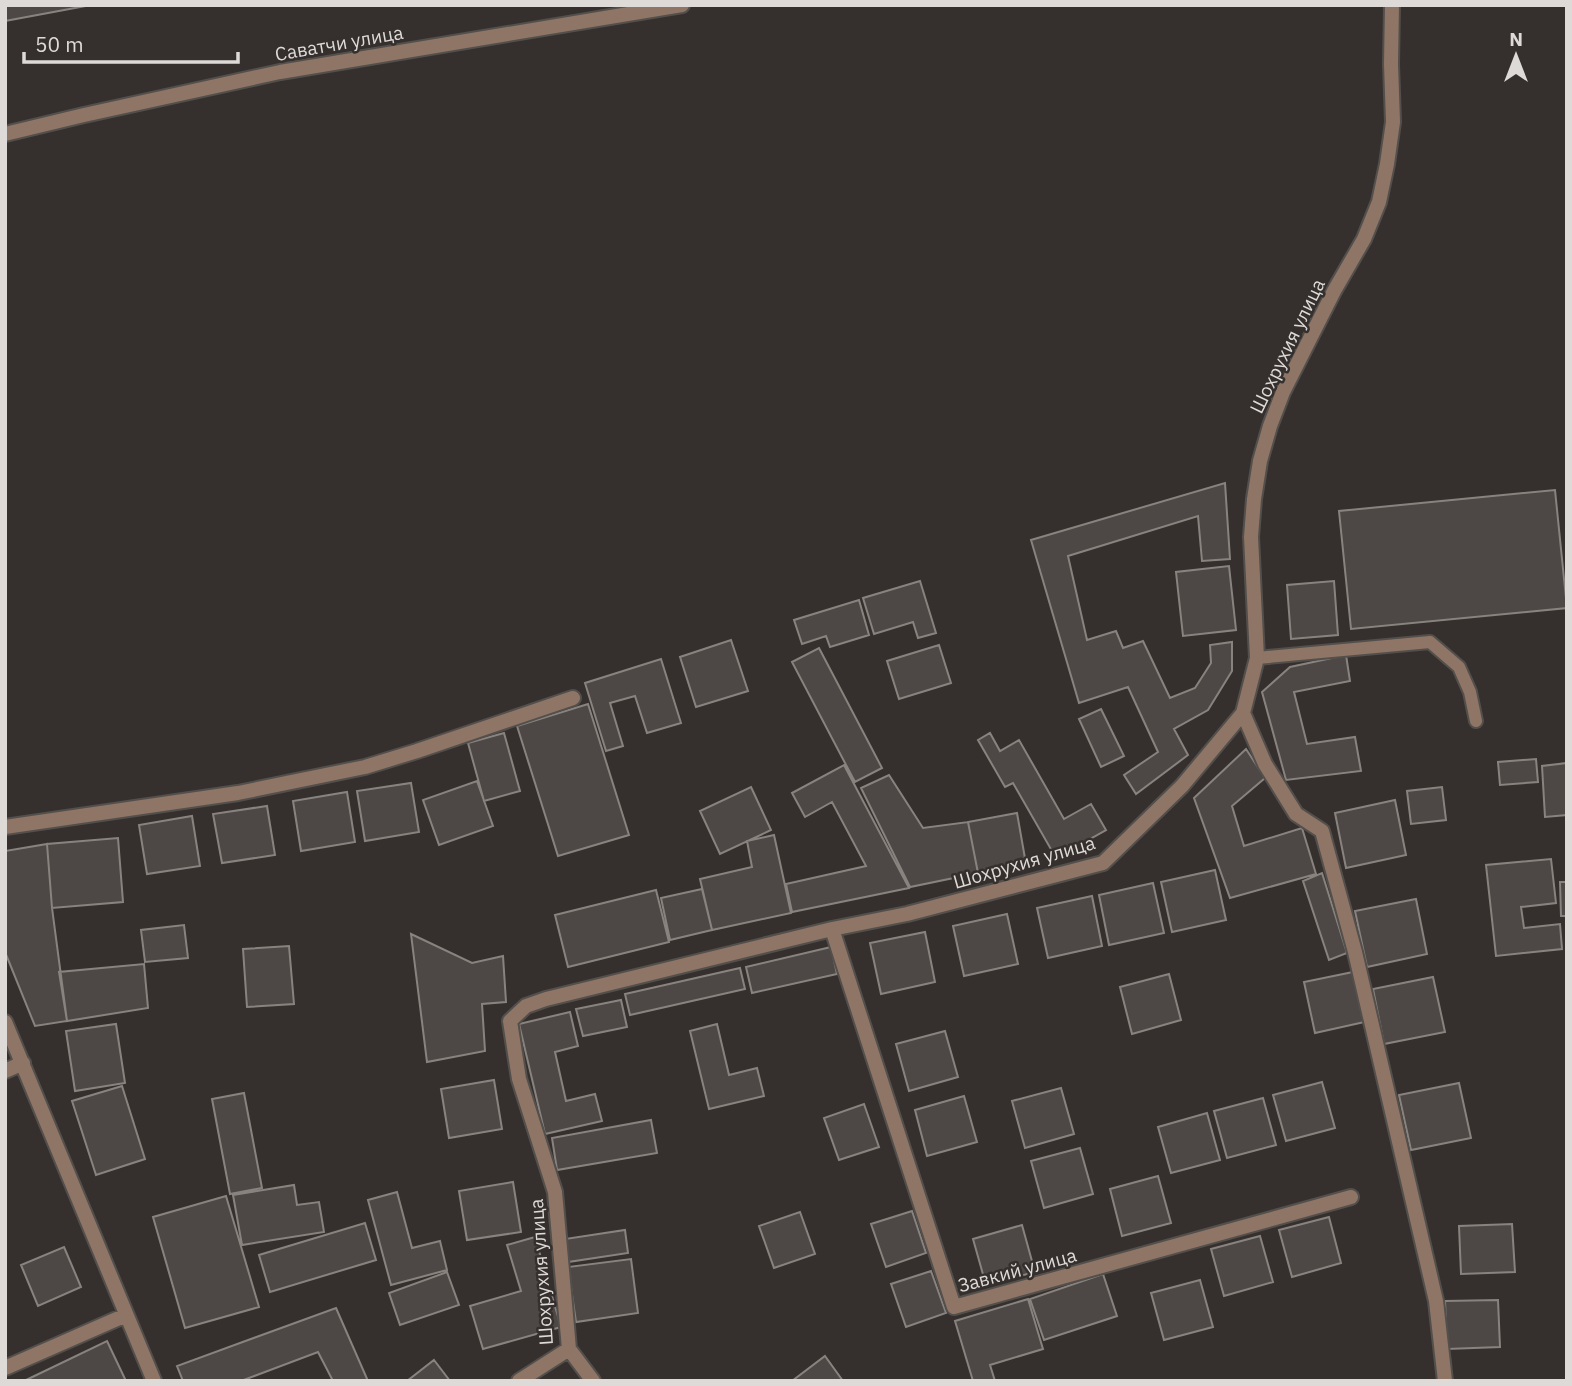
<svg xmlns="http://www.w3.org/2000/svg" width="1572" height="1386" viewBox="0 0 1572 1386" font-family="'IBM Plex Sans',sans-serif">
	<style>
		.building { fill: #4d4845; stroke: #89837f; stroke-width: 2 }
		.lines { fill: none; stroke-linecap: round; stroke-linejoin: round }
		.service-casing { stroke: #534f4c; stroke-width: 16 }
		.minor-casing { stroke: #534f4c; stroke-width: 18 }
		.service { stroke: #8f7565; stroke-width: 12 }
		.minor { stroke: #8f7565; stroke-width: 14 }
		.labels { text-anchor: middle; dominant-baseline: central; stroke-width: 5; stroke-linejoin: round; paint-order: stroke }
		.street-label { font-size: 19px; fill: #dddad8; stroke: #35302d }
	</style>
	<rect width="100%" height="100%" fill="#35302d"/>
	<path class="building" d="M5,5H91L5,21Z
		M1225,483L1230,559L1202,561L1198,516L1068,556L1087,640L1116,631L1123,648L1143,641L1170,698L1195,688L1211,663L1210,645L1232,642V671L1208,710L1174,729L1188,755L1136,794L1124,775L1158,752L1128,687L1079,703L1031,540Z
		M1555,490L1567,608L1351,629L1339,511Z
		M1229,566L1236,630L1183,636L1176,572Z
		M920,581L936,633L918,638L913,622L874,634L863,598Z
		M1334,581L1338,635L1291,639L1287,585Z
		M859,600L869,635L830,647L826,636L802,644L794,620Z
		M731,640L748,691L696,707L680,657Z
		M939,645L951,683L899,699L887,661Z
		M819,648L882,768L855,782L792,662Z
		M1346,655L1350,681L1294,692L1307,744L1355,737L1361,771L1286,780L1262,692L1290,667Z
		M661,659L681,723L647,733L635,696L610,703L623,746L606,751L585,683Z
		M588,704L629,835L558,856L517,726Z
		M1101,709L1124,756L1101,767L1079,719Z
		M504,733L520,791L484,801L468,743Z
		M990,733L1000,751L1019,740L1064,819L1091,804L1106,830L1056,858L1013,783L1005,787L978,740Z
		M1246,749L1265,778L1232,806L1244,846L1302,828L1316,874L1230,898L1194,798Z
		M1536,759L1538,782L1500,785L1498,762Z
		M1567,763V815L1545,817L1542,766Z
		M844,765L909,888L792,912L786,884L866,866L832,802L805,817L792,793Z
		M889,775L923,828L968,822L978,873L910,887L861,788Z
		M477,781L493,826L439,845L423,800Z
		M411,783L419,832L365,841L357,791Z
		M751,787L771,830L720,854L700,811Z
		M1442,787L1446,820L1411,824L1407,791Z
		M347,792L355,842L301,851L293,801Z
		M1395,800L1406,855L1346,868L1335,813Z
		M267,806L275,855L222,863L213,814Z
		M1017,813L1026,864L978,873L968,822Z
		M192,816L200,866L147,874L139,825Z
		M774,835L791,913L712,930L700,879L752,867L747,841Z
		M118,838L123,902L52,908L47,844Z
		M47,844L52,908L67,1021L35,1026L5,952V851Z
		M1551,859L1556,903L1521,907L1524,928L1560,924L1562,949L1496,956L1486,865Z
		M1215,870L1226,920L1172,932L1161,882Z
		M1322,873L1347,953L1329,960L1303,881Z
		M1560,882H1567V916H1561Z
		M1153,883L1164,933L1109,945L1099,895Z
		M702,889L712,930L670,940L661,898Z
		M656,890L669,942L568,967L555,915Z
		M1092,896L1102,946L1048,958L1037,908Z
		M1416,899L1427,954L1367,967L1355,911Z
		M1007,914L1018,964L964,976L953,926Z
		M184,925L188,958L145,962L141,930Z
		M925,932L935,982L881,994L870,943Z
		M411,934L472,963L503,956L506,1002L482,1004L485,1051L427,1062Z
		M289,946L294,1004L247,1007L243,949Z
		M831,947L837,974L752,993L746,967Z
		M144,964L148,1008L67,1021L59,972Z
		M740,968L745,989L630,1015L625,994Z
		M1358,971L1369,1021L1315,1033L1304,982Z
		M1169,974L1181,1020L1132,1034L1120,987Z
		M1433,977L1445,1032L1384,1044L1373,989Z
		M621,1000L627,1027L583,1036L576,1009Z
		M570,1012L578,1046L555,1052L566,1101L595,1094L602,1121L545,1134L519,1024Z
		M116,1024L125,1083L75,1091L66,1031Z
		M717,1024L729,1075L757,1068L764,1096L709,1109L690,1031Z
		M945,1031L958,1077L909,1091L896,1044Z
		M494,1080L502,1129L449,1138L441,1089Z
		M1322,1082L1335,1128L1286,1141L1273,1095Z
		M1459,1083L1471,1138L1411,1150L1399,1095Z
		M122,1086L145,1159L96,1175L72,1101Z
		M1061,1088L1074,1134L1025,1148L1012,1101Z
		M244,1093L262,1188L230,1194L212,1099Z
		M964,1096L977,1142L927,1156L915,1110Z
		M1263,1098L1276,1145L1227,1158L1214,1111Z
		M864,1104L879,1147L839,1160L824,1118Z
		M1207,1113L1220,1160L1171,1173L1158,1127Z
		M651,1120L657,1153L557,1170L552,1138Z
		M1080,1148L1093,1194L1044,1208L1031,1161Z
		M1158,1176L1171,1223L1122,1236L1110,1189Z
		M513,1182L521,1232L467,1240L459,1191Z
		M294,1185L297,1205L319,1202L324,1232L242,1245L233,1195Z
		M397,1192L412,1248L440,1241L447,1270L391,1285L368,1200Z
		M226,1196L259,1307L185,1328L153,1217Z
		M912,1211L926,1253L886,1267L871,1224Z
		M800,1212L815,1254L774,1268L759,1226Z
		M1329,1217L1341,1263L1292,1277L1279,1230Z
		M365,1223L376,1260L270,1292L259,1255Z
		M1512,1224L1515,1272L1461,1274L1459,1226Z
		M1022,1225L1035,1272L986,1285L973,1239Z
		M625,1230L628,1253L568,1262L565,1239Z
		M1260,1236L1273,1282L1224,1296L1211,1249Z
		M535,1237L561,1327L483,1349L470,1306L521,1291L507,1245Z
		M64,1247L81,1287L38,1306L21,1265Z
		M631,1259L638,1313L576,1322L568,1267Z
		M931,1271L946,1313L906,1327L891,1284Z
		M447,1272L459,1305L400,1325L389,1293Z
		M1103,1274L1117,1316L1044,1340L1030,1299Z
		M1200,1280L1213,1327L1164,1340L1151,1293Z
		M1028,1299L1043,1349L990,1365L995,1381H973L955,1321Z
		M1498,1300L1500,1347L1447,1349L1445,1301Z
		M336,1308L368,1381H333L318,1352L241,1381H183L177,1366Z
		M107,1341L126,1381H24Z
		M825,1356L843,1381H792Z
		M434,1360L450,1381H407Z"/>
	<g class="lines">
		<g class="service-casing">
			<path id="service" d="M1257,658L1430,642L1459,667L1470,692L1476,721"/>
		</g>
		<g class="minor-casing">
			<path id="minor" d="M5,134L84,115L280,72L682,5
				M1243,713L1265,764L1296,814L1322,831L1355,952L1436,1301L1445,1381
				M5,827L238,793L365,767L417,751L573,698
				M832,929L954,1307L1351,1197
				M5,1022L154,1381
				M5,1071L23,1063
				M569,1349L593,1381
				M5,1368L126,1315
				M519,1381L569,1349L555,1192L519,1079L510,1021L526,1006L546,999L832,929L907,914L1103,863L1182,786L1243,713L1257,658L1251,537L1254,499L1260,461L1270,426L1283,392L1334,291L1364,239L1379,202L1387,164L1393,122L1391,64L1392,5"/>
		</g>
		<use href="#service" class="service"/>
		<use href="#minor" class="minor"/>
	</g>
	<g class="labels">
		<g class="street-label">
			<text transform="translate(339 43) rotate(-10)">Саватчи улица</text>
			<text transform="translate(1287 346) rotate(-64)">Шохрухия улица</text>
			<text transform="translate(1024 862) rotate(-16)">Шохрухия улица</text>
			<text transform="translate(1017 1270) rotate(-15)">Завкий улица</text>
			<text transform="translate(541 1272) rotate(-94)">Шохрухия улица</text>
		</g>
	</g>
	<rect width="1572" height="1386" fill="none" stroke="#dddad8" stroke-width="14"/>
	<g transform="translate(1516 56)" stroke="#35302d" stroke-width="5" paint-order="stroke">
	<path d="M0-5L12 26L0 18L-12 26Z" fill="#dddad8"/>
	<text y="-10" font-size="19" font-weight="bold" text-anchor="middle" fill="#dddad8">N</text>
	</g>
	<path d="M24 52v10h214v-10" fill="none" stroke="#dddad8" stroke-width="3.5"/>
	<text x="35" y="52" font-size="21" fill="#dddad8" stroke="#35302d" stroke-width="5" paint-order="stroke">50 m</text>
</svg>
